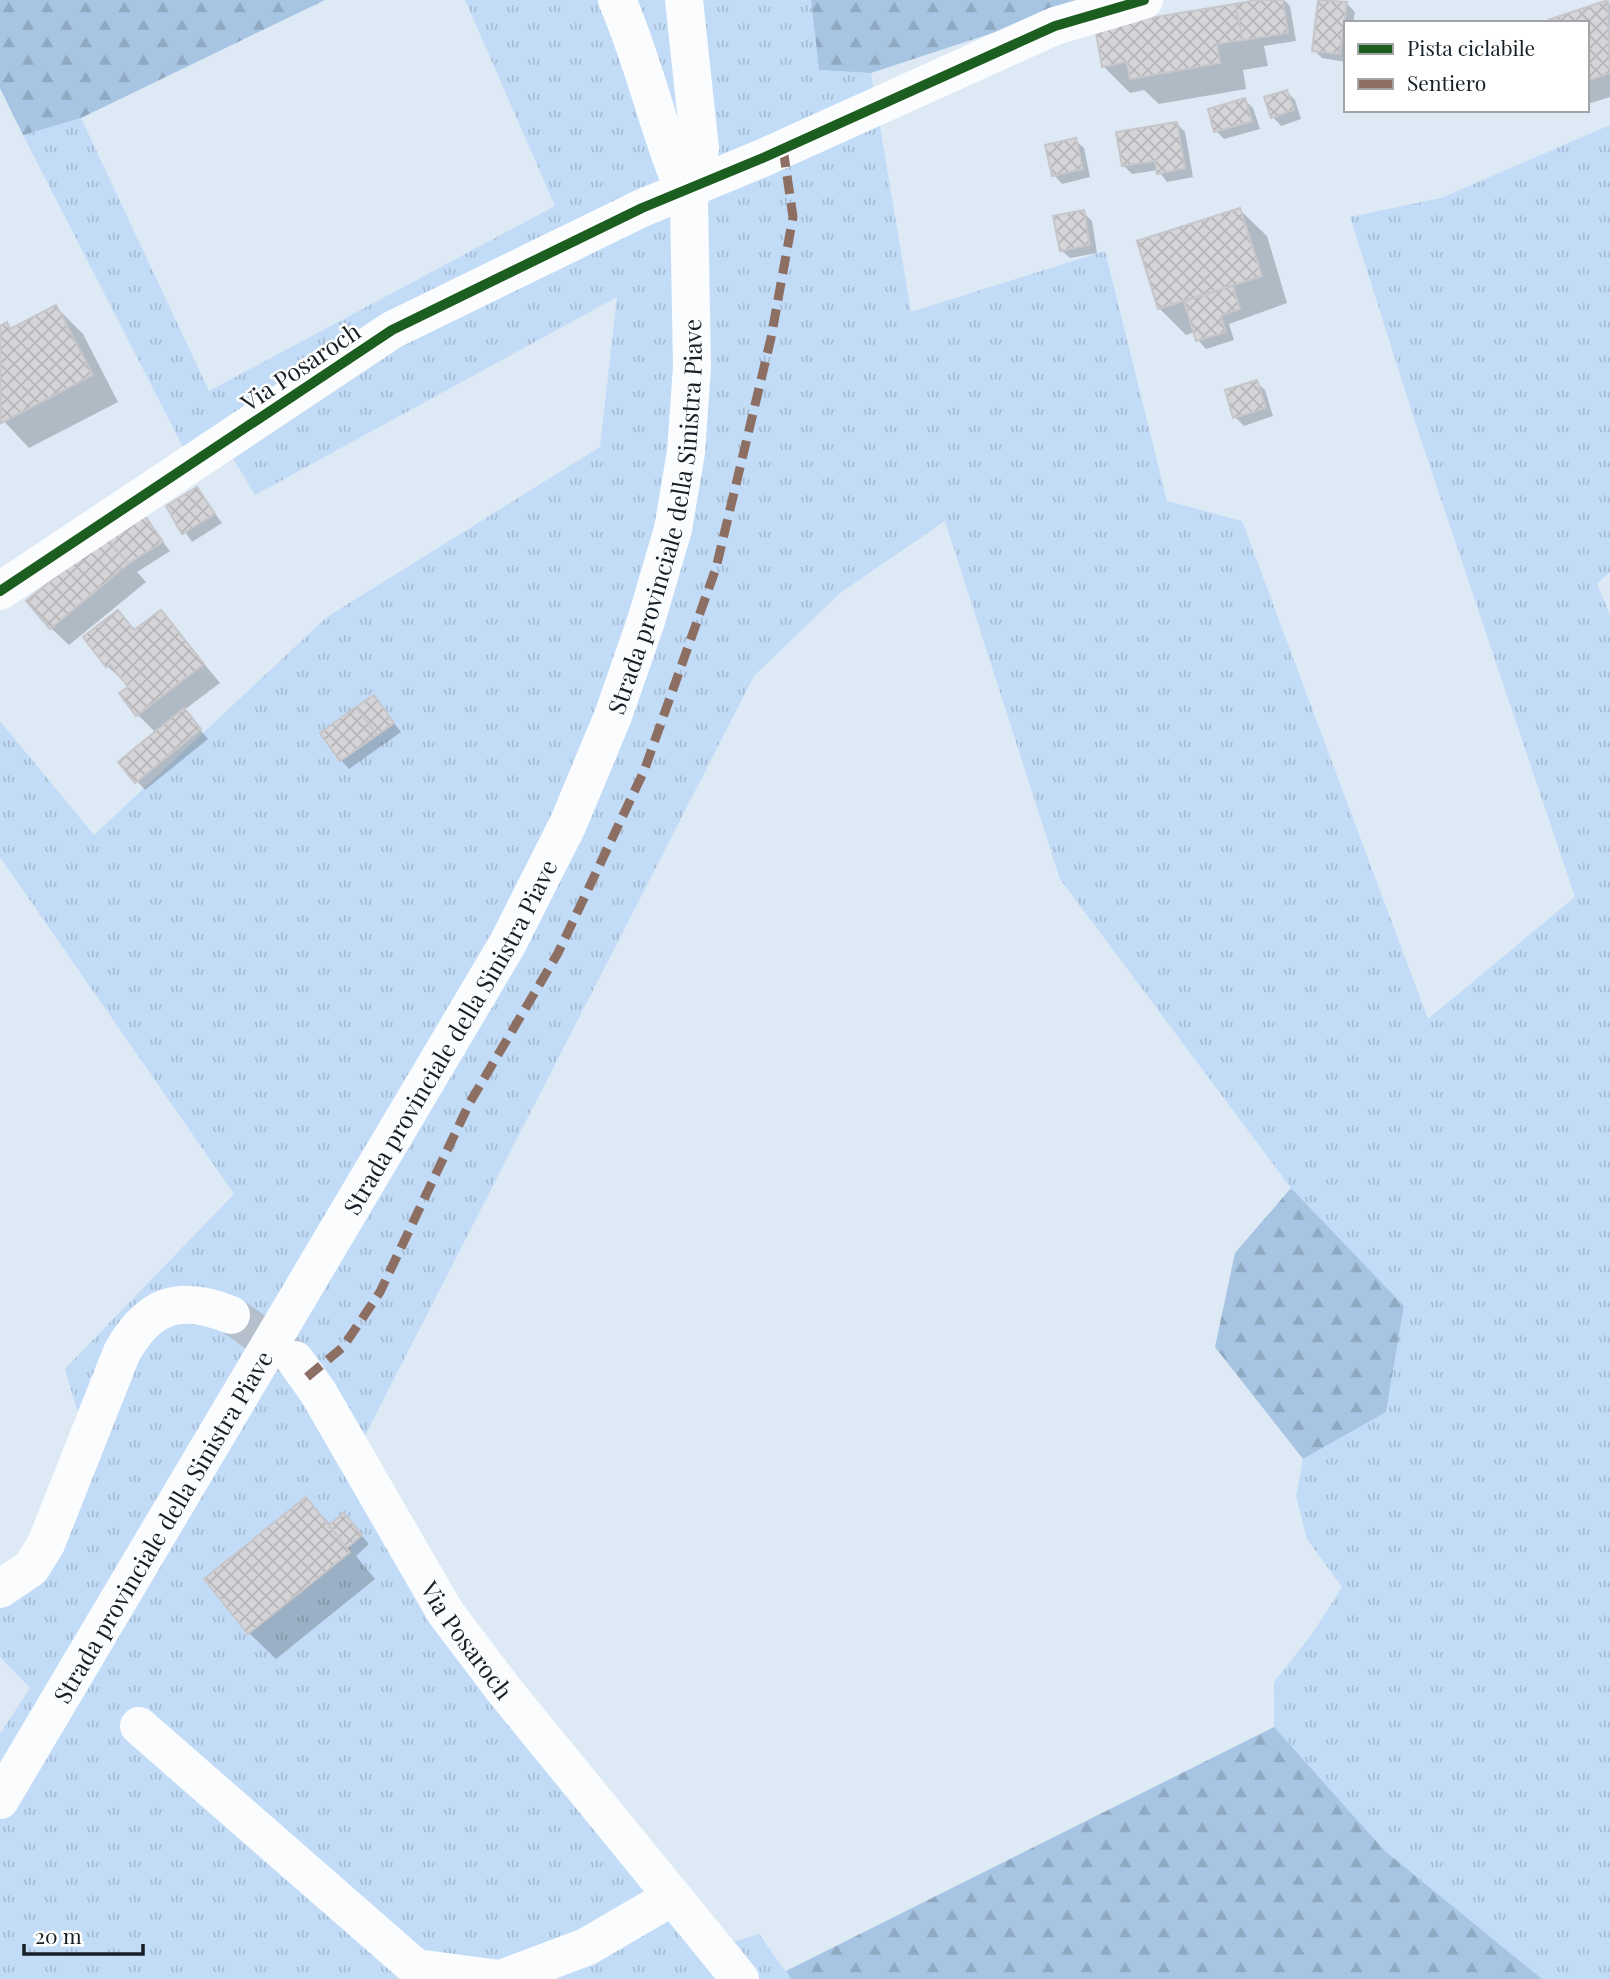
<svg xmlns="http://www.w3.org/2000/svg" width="1610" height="1979" viewBox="0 0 1610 1979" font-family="'Playfair Display',serif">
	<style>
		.grass { fill: url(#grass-tufts) }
		.forest { fill: url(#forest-firs) }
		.shadow { fill: #0003 }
		.building { fill: url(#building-cross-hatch); stroke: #c7c6ca; stroke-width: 2 }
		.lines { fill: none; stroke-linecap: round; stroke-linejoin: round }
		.minor-tunnel { stroke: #b5c0cc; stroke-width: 38; stroke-dasharray: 38 19; stroke-linecap: butt }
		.minor { stroke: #fafcfe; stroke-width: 38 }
		.major { stroke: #fafcfe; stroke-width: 38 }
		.quiet { stroke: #8d6e63; stroke-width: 9; stroke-dasharray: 18 9; stroke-linecap: butt }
		.cycleway-casing { stroke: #fff; stroke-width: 15 }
		.cycleway { stroke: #1b5e20; stroke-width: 10 }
		.labels { text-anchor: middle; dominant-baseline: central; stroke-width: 5; stroke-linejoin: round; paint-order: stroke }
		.street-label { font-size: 24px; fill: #161e26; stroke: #fff }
	</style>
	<defs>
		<pattern id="grass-tufts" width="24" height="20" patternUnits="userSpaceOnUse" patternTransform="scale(1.75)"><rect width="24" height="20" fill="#c2dcf7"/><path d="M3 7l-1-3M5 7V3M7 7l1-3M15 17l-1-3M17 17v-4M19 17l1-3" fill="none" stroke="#a6bcd4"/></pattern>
		<pattern id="forest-firs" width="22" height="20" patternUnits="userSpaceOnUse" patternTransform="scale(1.75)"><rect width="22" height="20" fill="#a7c5e3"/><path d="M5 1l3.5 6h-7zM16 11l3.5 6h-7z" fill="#8fa9c3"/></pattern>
		<pattern id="building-cross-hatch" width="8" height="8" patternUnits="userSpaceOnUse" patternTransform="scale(1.75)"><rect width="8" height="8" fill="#d5d4d8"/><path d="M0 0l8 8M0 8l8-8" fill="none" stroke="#b6b6b9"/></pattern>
	</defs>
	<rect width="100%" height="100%" fill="#dde9f5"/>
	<path class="grass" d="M465,0H811L819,70L871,73L911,312L1105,251L1167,501L1242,521L1428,1019L1575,897L1419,434L1350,217L1441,198L1610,125V572L1597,584L1610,615V1979H1542L1385,1851L1274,1727V1682L1312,1634L1342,1587L1307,1539L1296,1496L1303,1459L1386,1412L1404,1306L1291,1188L1060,879L945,521L840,593L754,676L355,1455L504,1690L723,1945L759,1934L791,1979H0V1734L30,1688L0,1657V1589L87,1444L65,1369L234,1194L0,857V721L94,835L327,617L600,447L617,297L255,495L216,430L184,449L23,135L81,118L209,391L555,206Z"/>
	<path class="forest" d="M0,0H325L81,118L23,135L0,88Z
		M811,0H1112L1071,7L871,73L819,70Z
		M1291,1188L1404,1306L1386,1412L1303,1459L1215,1347L1235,1253Z
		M1274,1727L1385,1851L1542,1979H791L786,1971Z"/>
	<path class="shadow" d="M1267,0H1284L1290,6L1296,41L1264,46L1268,66L1243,70L1246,89L1159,104L1144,90L1130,93L1103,66Z
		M1320,0L1346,3L1355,12L1353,23H1346V62L1322,58L1314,50Z
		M1607,1L1610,4V97L1591,103L1587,100V23L1550,21Z
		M1287,92L1295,100L1301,119L1281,126L1273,117Z
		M1245,100L1253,108L1260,129L1224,139L1216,131Z
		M1177,124L1185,132L1193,177L1167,182L1158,170L1132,174L1124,166Z
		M1075,140L1084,148L1090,177L1062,184L1054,175Z
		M1240,210L1267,236L1287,303L1229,324L1234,340L1206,349L1198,340L1195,332L1186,335L1159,308Z
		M1083,212L1092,221L1097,253L1070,258L1061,250Z
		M56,307L83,334L118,402L29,448L0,417V328L6,324L12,330Z
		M1256,382L1265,390L1273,416L1244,426L1235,417L1227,391Z
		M197,489L222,523L192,542L168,507Z
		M145,519L170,551L137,572L146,582L69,645L51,628Z
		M118,612L137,631L161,612L220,683L184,710L208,739L145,790L120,762L156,733L137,714L131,687L107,666Z
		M374,697L401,732L349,769L341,760Z
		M306,1499L331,1525L352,1524L369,1544L356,1556L375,1579L276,1659L249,1633Z"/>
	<path class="building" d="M1256,0H1283L1288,33L1243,40L1235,4Z
		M1318,0L1347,2L1340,54L1312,51Z
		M1608,0L1610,73L1587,81V23L1548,20Z
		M1235,4L1243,40L1217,44L1220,63L1130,79L1127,62L1102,67L1095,27Z
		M1287,90L1294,110L1271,118L1264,97Z
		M1245,98L1252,121L1214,132L1208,109Z
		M1177,122L1185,168L1157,174L1155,161L1122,166L1116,132Z
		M1076,138L1083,169L1052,176L1045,145Z
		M1240,208L1262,276L1158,309L1137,241Z
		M1084,210L1090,245L1060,251L1053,216Z
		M1233,286L1240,309L1221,316L1226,332L1196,341L1184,301Z
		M56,305L93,375L1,423L0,326L7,322L10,329Z
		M1257,380L1266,408L1233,418L1225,390Z
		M197,487L215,514L182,534L166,506Z
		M145,516L163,542L129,563L105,537Z
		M105,537L129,563L50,629L26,601Z
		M118,610L134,630L161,610L204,664L136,716L119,693L128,687L110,664L106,667L83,637Z
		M374,695L394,723L377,735L356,707Z
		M356,707L377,735L340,761L320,733Z
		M184,708L201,729L135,783L118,762Z
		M306,1497L350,1552L248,1634L204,1579Z
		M344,1513L362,1535L347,1548L329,1525Z"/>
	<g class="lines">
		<path class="minor-tunnel" d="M231,1315L295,1360"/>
		<g class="minor">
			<path d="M0,591L392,330L642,208L765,157L1055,26L1144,0"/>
			<path id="s1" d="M295,1360L318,1392L445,1612L504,1690L740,1979"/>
			<path d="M0,1589L31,1568L46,1544L122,1352C149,1304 180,1294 231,1315"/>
			<path d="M139,1726L416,1968L500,1979"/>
			<path d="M501,1979L586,1947L672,1897"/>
		</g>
		<g class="major">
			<path d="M617,0C646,66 659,136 689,202"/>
			<path id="s2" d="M0,1800L508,943L568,824L613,716L646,621L673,529L686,452L692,367L689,202L700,149L684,0"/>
		</g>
		<path class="quiet" d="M307,1377L343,1347L380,1292L469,1104L558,953L644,771L716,568L771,338L793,217L783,148"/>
		<g class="cycleway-casing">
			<path id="cycleway" d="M0,591L392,330L642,208L765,157L1055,26L1144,0"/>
		</g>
		<use href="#cycleway" class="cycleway"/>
	</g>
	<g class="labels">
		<g class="street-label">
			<text transform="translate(300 366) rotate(-34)">Via Posaroch</text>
			<text stroke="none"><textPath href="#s2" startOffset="1452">Strada provinciale della Sinistra Piave</textPath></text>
			<text stroke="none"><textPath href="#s2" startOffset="886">Strada provinciale della Sinistra Piave</textPath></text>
			<text stroke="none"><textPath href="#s2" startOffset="318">Strada provinciale della Sinistra Piave</textPath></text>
			<text stroke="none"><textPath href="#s1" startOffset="329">Via Posaroch</textPath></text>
		</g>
	</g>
	<rect x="1344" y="21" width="245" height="91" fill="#ffffff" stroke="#a2a5a8" stroke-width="2"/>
	<rect x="1358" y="44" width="35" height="10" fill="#1b5e20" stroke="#a2a5a8" stroke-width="2"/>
	<text x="1407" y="56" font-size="21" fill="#161e26">Pista ciclabile</text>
	<rect x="1358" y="79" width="35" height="10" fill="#8d6e63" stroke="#a2a5a8" stroke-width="2"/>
	<text x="1407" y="91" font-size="21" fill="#161e26">Sentiero</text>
	<path d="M24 1944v10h119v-10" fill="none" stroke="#161e26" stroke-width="3.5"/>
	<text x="35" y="1944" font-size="21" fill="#161e26" stroke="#ffffff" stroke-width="5" paint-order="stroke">20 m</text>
</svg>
